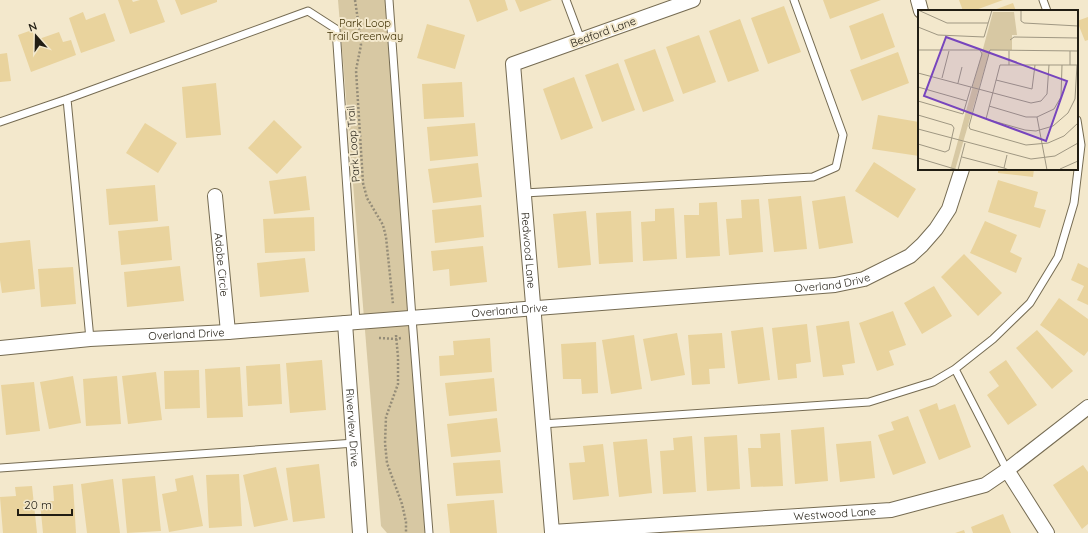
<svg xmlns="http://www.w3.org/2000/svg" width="1088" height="533" viewBox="0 0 1088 533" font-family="Quicksand,sans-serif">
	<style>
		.green { fill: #d7c8a3 }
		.building { fill: #e9d39d }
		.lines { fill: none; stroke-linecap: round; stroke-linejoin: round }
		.lane-casing { stroke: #756b52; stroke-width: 9 }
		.street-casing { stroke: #756b52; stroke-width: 16 }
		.path { stroke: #948c78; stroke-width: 2.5; stroke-dasharray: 2 2; stroke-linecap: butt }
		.lane { stroke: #fff; stroke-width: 7 }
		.street { stroke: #fff; stroke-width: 14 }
		.labels { text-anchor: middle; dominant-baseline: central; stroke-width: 4; stroke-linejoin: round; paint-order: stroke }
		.park-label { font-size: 11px; fill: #3e2f02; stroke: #f3e8cc }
		.street-label { font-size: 11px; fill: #211d13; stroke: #f3e8cc }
		.inset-road { fill: none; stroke: #9f9782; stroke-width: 1 }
		.view { fill: #7745bd; fill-opacity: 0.15; stroke: #7745bd; stroke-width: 2 }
		.inset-edge { fill: none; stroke: #211d13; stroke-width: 2 }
	</style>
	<rect width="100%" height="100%" fill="#f3e8cc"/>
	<path class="green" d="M338,0H389L426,533H387L381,526Z"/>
	<path class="building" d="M118,0H132L133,2L140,0H157L165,22L130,34Z
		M175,0H217V2L181,15Z
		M469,0H505L508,10L477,22Z
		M515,0H552L520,12Z
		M823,0H881L830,19Z
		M959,0H1003L973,11H963Z
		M1013,3L1016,11H991Z
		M784,6L801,52L768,64L751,18Z
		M83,12L86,20L105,13L115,41L81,53L69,18Z
		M883,13L895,47L861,60L849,26Z
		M1088,17V40L1085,41L1077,21Z
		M740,19L759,71L728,82L709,31Z
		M427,24L465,35L455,69L417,58Z
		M32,30L36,40L59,32L63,42L71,40L76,55L31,72L18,35Z
		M699,35L716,82L683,94L666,47Z
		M655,49L674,101L643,112L624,60Z
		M898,52L909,83L862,101L850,70Z
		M7,53L11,81L0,82V54Z
		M618,63L635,110L602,122L585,75Z
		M574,77L593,128L561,140L543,89Z
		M462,82L464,117L424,119L422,84Z
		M216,83L221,135L186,138L182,87Z
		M878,115L919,122V156L872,149Z
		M274,120L302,147L277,174L248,148Z
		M145,123L177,143L158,173L126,153Z
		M475,123L478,156L430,161L427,127Z
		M874,162L916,189L898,218L855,191Z
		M478,163L482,197L433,203L428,169Z
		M998,169H1034L1033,177L998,173Z
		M306,176L310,210L274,214L269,181Z
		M998,180L1038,192L1034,207L1046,210L1040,228L988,212Z
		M155,185L158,221L109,225L106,189Z
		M801,196L807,249L774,252L768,199Z
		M845,196L853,243L819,249L812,201Z
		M759,199L763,252L729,255L726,219L742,218L741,200Z
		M717,202L720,256L686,258L684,215H699V203Z
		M481,205L484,237L435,243L432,210Z
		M674,208L677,259L643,261L641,222L655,221V209Z
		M586,211L591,265L558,268L553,214Z
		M631,211L633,262L599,264L596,213Z
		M314,217L315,251L265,253L263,219Z
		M985,221L1017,235L1010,252L1022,258L1016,273L970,253Z
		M169,226L172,260L121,265L118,231Z
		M30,240L35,289L2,293L0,280V243Z
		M483,246L487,282L450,286L449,269L433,271L431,251Z
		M964,254L1002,293L978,316L941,277Z
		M305,258L309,292L260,297L257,263Z
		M1078,263L1088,268V305L1077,300L1084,286L1071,280Z
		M180,266L184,301L127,307L124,272Z
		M73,267L76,304L41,307L38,269Z
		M934,286L952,316L922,334L904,303Z
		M1059,298L1088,319V351L1084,356L1040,325Z
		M893,311L906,345L889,351L894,365L877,371L859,323Z
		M849,321L855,363L842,365L844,375L823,377L816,326Z
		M807,324L811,362L796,364L797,378L778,380L772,328Z
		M763,327L770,380L738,384L731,331Z
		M1037,330L1073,371L1052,389L1016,348Z
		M677,333L685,375L651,381L643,339Z
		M722,333L725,368L709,369L710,384L692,385L688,335Z
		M634,335L642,389L611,394L602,340Z
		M490,338L492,372L440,376L439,356L454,355L453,341Z
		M596,342L598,393L582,394L581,379H563L561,344Z
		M322,360L326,410L290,413L286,363Z
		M1006,360L1037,405L1008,425L987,395L999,386L989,372Z
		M280,364L282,404L248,406L246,366Z
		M240,367L243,417L207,418L205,369Z
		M199,370L200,408L165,409L164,371Z
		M156,372L162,420L128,424L122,376Z
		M73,376L81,423L49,429L40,382Z
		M117,376L121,424L86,426L83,379Z
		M494,378L497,411L449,416L445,383Z
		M34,382L40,431L6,435L1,385Z
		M937,403L939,410L955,404L971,447L939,460L919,410Z
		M908,416L926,463L893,475L878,435L894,430L891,422Z
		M497,418L501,452L451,457L447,424Z
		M824,427L828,481L795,484L791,430Z
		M780,433L783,486L751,487L748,448H761L760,434Z
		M737,435L740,489L707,491L704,437Z
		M692,436L696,492L663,494L660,451L674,450L673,438Z
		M647,439L652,493L619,497L613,442Z
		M871,441L875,478L840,482L836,444Z
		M603,444L609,496L573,500L569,463L585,462L583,446Z
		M500,460L503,493L456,496L453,463Z
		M319,464L325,518L293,522L286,468Z
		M1083,465L1088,472V524L1082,529L1053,485Z
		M276,467L288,520L254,527L243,475Z
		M239,474L242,526L209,528L206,475Z
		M193,475L203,526L169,532L162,494L177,491L175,479Z
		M155,476L161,531L127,533L122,479Z
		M113,479L120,533H87L81,484Z
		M73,484L76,533H43L40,502L54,501L53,486Z
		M32,486L37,533H3L0,497L16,496L15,487Z
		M494,500L497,533H450L447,504Z
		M1003,514L1011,533H973L971,527Z
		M964,530L965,533H955Z"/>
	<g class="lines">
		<g class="lane-casing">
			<path id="lane" d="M389,0L412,318L429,533
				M566,0L581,40
				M1043,0L1047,11
				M67,99L90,339
				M0,122L67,99L308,11L336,29L356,322
				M524,193L813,177L836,167L843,135L794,0
				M955,369L993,339L1030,303L1058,257L1074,203L1081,145L1077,120
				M542,424L869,402L933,382L955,369L1007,470
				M0,468L355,443"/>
		</g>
		<g class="street-casing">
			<g id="street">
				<path id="s1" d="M693,0L513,64L552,532L891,510L985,485L1007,470L1088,407"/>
				<path d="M918,0L921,11"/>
				<path id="s2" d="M215,196L228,332"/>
				<path id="s3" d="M345,323L360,533"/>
				<path id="s4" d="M0,348L90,339L228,332L835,285L864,279L910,256L922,245L936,229L949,209L962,169"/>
				<path d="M1007,470L1047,533"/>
			</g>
		</g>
		<path class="path" d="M355,0L359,27L361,45L356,70L363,183L367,198L383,225L386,237L393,304
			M396,335L398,357V384L386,417L385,443L387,463L402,504L406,522V533
			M379,338L396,339L401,338"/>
		<use href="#lane" class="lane"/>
		<use href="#street" class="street"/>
	</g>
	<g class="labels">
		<g class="park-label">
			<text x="365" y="23">Park Loop<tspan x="365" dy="13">Trail Greenway</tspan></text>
		</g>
		<g class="street-label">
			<text transform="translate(603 32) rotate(-20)">Bedford Lane</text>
			<text transform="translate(353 144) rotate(-94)">Park Loop Trail</text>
			<text stroke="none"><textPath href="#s1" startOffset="378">Redwood Lane</textPath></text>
			<text stroke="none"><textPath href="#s2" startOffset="69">Adobe Circle</textPath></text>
			<text stroke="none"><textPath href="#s4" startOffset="835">Overland Drive</textPath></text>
			<text stroke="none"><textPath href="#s4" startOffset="511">Overland Drive</textPath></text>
			<text stroke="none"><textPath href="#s4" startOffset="187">Overland Drive</textPath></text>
			<text stroke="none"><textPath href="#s3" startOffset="105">Riverview Drive</textPath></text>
			<text stroke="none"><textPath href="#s1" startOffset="944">Westwood Lane</textPath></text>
		</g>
	</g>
	<g transform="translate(918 10)">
		<rect width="160" height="160" fill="#f3e8cc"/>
		<path d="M75,2H96L99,25H94V40H72L37,160H32Z" fill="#d7c8a3"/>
		<path class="inset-road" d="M0,0L29,13H70M103,0V11L106,13L160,16M0,17L20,25L66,27L74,0M92,30L96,27L160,28M0,40H62L64,44L54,77M91,41V55M160,41L72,40L51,116L52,119L108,135L130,133L146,126L160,113M152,55V41M159,55L157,89L150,103L135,116L118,121L107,120L68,109L82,55H160M0,63L113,93L123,91L129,84L131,55M24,68L31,41M78,70L114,79L117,55M40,73L44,57M0,77L49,91M0,91L45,104L53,77M71,96L108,107H119L129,160M0,105L34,115L36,118L31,140L27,142L0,134M119,107L136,99L143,87L144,55M0,119L113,149L137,146L160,133M89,145L86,158L91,160M44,147L86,158M0,148L40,160M142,159L160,151M40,160L47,133"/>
		<path class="view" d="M28,27L149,71L128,131L6,86Z"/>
		<rect width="160" height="160" class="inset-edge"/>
	</g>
	<g transform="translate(36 36) rotate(340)" stroke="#f3e8cc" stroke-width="3" paint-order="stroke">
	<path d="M0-3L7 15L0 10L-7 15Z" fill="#211d13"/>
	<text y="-6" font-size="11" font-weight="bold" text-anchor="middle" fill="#211d13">N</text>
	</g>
	<path d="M18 509v6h54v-6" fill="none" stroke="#211d13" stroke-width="2"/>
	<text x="24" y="509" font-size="12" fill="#211d13" stroke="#f3e8cc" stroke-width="3" paint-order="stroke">20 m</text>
</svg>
